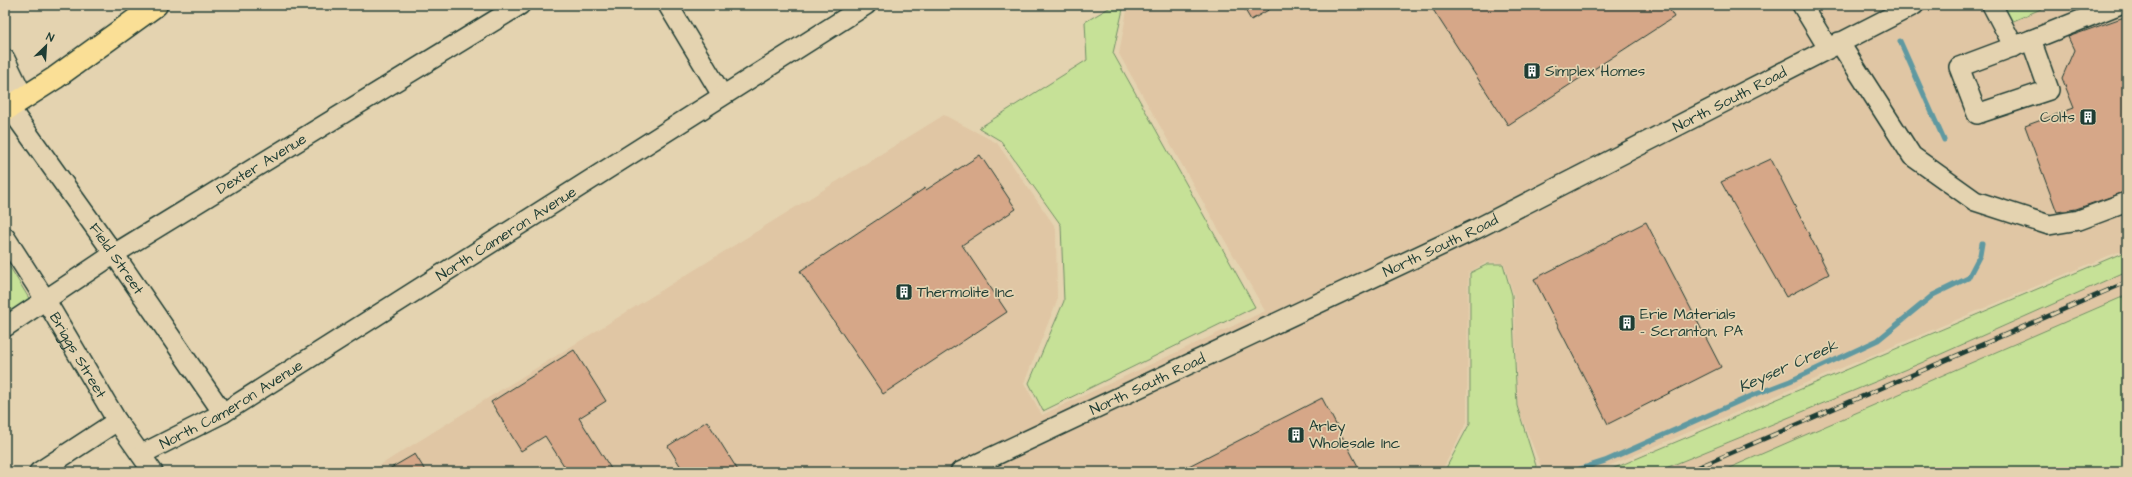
<svg xmlns="http://www.w3.org/2000/svg" width="2132" height="477" viewBox="0 0 2132 477" font-family="'Architects Daughter',sans-serif">
	<style>
		.built { fill: #e0c6a4 }
		.green { fill: #c6e197; stroke: #728f66 }
		.lines { fill: none; stroke-linecap: round; stroke-linejoin: round }
		.stream { stroke: #5f99a1; stroke-width: 5 }
		.building { fill: #d6a788; stroke: #1f3d34 }
		.minor-casing { stroke: #1f3d34; stroke-width: 22 }
		.major-casing { stroke: #1f3d34; stroke-width: 25 }
		.minor { stroke: #e4d3b0; stroke-width: 19 }
		.major { stroke: #fadf96; stroke-width: 22 }
		.rail-casing { stroke: #1f3d34; stroke-width: 4.5 }
		.rail { stroke: #e4d3b0; stroke-width: 3; stroke-dasharray: 9; stroke-linecap: butt }
		.labels { text-anchor: middle; dominant-baseline: central; stroke-width: 3.5; stroke-linejoin: round; paint-order: stroke }
		.poi-label { font-size: 15px; fill: #1f3d34; stroke: #e4d3b0; text-anchor: start }
		.street-label { font-size: 15px; fill: #1f3d34; stroke: #e4d3b0 }
		.water-label { font-size: 16px; font-style: italic; fill: #24453d; stroke: #e4d3b0 }
	</style>
	<rect width="100%" height="100%" fill="#e4d3b0"/>
	<filter id="ink" filterUnits="userSpaceOnUse"><feTurbulence type="fractalNoise" baseFrequency=".025" numOctaves="2"/><feDisplacementMap in="SourceGraphic" scale="8" xChannelSelector="R" yChannelSelector="G"/><feConvolveMatrix kernelMatrix="1 2 1 2 8 2 1 2 1" color-interpolation-filters="sRGB"/></filter>
	<g filter="url(#ink)">
		<path class="built" d="M1128,5H2127V248L1594,472H1543L1518,408L1514,296L1504,263L1487,262L1468,273L1467,422L1441,472H369L944,115L997,143L1056,228L1057,301L1024,383L1042,415L1265,311L1119,54Z
			M2127,271V295L1720,472H1656L1921,363Z"/>
		<path class="green" d="M1114,5H1124L1113,53L1255,307L1043,411L1029,383L1064,301L1061,225L1001,141L979,128L1087,60L1085,22Z
			M2003,5H2050L2011,22Z
			M2127,251V271L1921,363L1656,472H1605Z
			M5,259L30,300L5,316Z
			M1488,264H1503L1512,295L1517,406L1538,472H1444L1470,423V273Z
			M2127,295V472H1720Z"/>
		<g class="lines">
			<path class="stream" d="M1900,41L1944,140
				M1571,472L1605,461L1751,396L1790,381L1878,340L1933,295L1968,278L1980,255L1982,243"/>
		</g>
		<path class="building" d="M1242,5H1277L1251,20Z
			M1430,5H1667L1674,17L1508,125Z
			M2127,16V191L2076,209L2057,212L2025,126L2074,108L2062,78L2074,50L2068,37Z
			M980,155L1016,209L962,245L1007,312L883,394L800,271L925,188L926,190Z
			M1771,159L1829,274L1786,297L1721,182Z
			M1646,222L1721,367L1608,424L1534,279Z
			M574,350L606,401L579,418L613,472H568L545,436L521,451L491,402Z
			M1322,398L1361,472H1177Z
			M707,421L739,472H684L668,446Z
			M415,454L426,472H384Z"/>
		<g class="lines">
			<g class="minor-casing">
				<g id="minor">
					<path d="M668,5L722,95"/>
					<path d="M1802,5L1828,48"/>
					<path d="M1992,5L2014,47"/>
					<path d="M2031,40L2049,90L1977,114L1959,67Z"/>
					<path d="M2031,40L2118,5"/>
					<path d="M1839,42L1912,156L1975,201L2049,225L2079,220L2127,202"/>
					<path d="M5,59L24,98"/>
					<path id="s1" d="M9,107L114,254L223,413"/>
					<path id="s2" d="M5,237L45,299L117,421L153,472"/>
					<path id="s3" d="M5,327L114,254L520,5"/>
					<path id="s4" d="M142,454L223,413L866,5"/>
					<path d="M39,472L117,421"/>
					<path id="s5" d="M960,472L1476,229L1914,5"/>
				</g>
			</g>
			<g class="major-casing">
				<path id="major" d="M5,110L55,78L156,5"/>
			</g>
			<use href="#minor" class="minor"/>
			<use href="#major" class="major"/>
			<g class="rail-casing">
				<path id="rail" d="M1687,472L2127,282"/>
			</g>
			<use href="#rail" class="rail"/>
		</g>
	</g>
	<defs>
		<g id="building-square" transform="scale(0.9)"><rect x="-9" y="-9" width="18" height="18" rx="4" fill="#1f3d34" stroke="#e4d3b0"/><path d="M-4-6H4V6H1V3H-1V6H-4ZM-2.5-4.3h1.7v1.8h-1.7ZM.8-4.3h1.7v1.8H.8ZM-2.5-1h1.7V.8h-1.7ZM.8-1h1.7V.8H.8Z" fill="#fff"/></g>
	</defs>
	<g fill-rule="evenodd">
		<use href="#building-square" x="1532" y="71"/>
		<use href="#building-square" x="2088" y="117"/>
		<use href="#building-square" x="904" y="292"/>
		<use href="#building-square" x="1627" y="323"/>
		<use href="#building-square" x="1296" y="435"/>
	</g>
	<g class="labels">
		<g class="poi-label">
			<text x="1545" y="71">Simplex Homes</text>
			<text x="2075" y="117" text-anchor="end">Colts</text>
			<text x="917" y="292">Thermolite Inc</text>
			<text x="1640" y="314">Erie Materials<tspan x="1640" dy="17">- Scranton, PA</tspan></text>
			<text x="1309" y="426">Arley<tspan x="1309" dy="17">Wholesale Inc</tspan></text>
		</g>
		<g class="street-label">
			<text stroke="none"><textPath href="#s5" startOffset="855">North South Road</textPath></text>
			<text stroke="none"><textPath href="#s3" startOffset="304">Dexter Avenue</textPath></text>
			<text stroke="none"><textPath href="#s4" startOffset="426">North Cameron Avenue</textPath></text>
			<text stroke="none"><textPath href="#s5" startOffset="531">North South Road</textPath></text>
			<text stroke="none"><textPath href="#s1" startOffset="186">Field Street</textPath></text>
			<text stroke="none"><textPath href="#s2" startOffset="139">Briggs Street</textPath></text>
			<text stroke="none"><textPath href="#s5" startOffset="207">North South Road</textPath></text>
			<text stroke="none"><textPath href="#s4" startOffset="102">North Cameron Avenue</textPath></text>
		</g>
		<g class="water-label">
			<text transform="translate(1788 366) rotate(-24)">Keyser Creek</text>
		</g>
	</g>
	<rect width="2132" height="477" fill="none" stroke="#e4d3b0" stroke-width="20"/>
	<rect x="10" y="10" width="2112" height="457" fill="none" stroke="#1f3d34" stroke-width="1.5" filter="url(#ink)"/>
	<g transform="translate(46 46) rotate(25)" stroke="#e4d3b0" stroke-width="3" paint-order="stroke">
	<path d="M0-3L7 15L0 10L-7 15Z" fill="#1f3d34"/>
	<text y="-6" font-size="11" font-weight="bold" text-anchor="middle" fill="#1f3d34">N</text>
	</g>
</svg>
